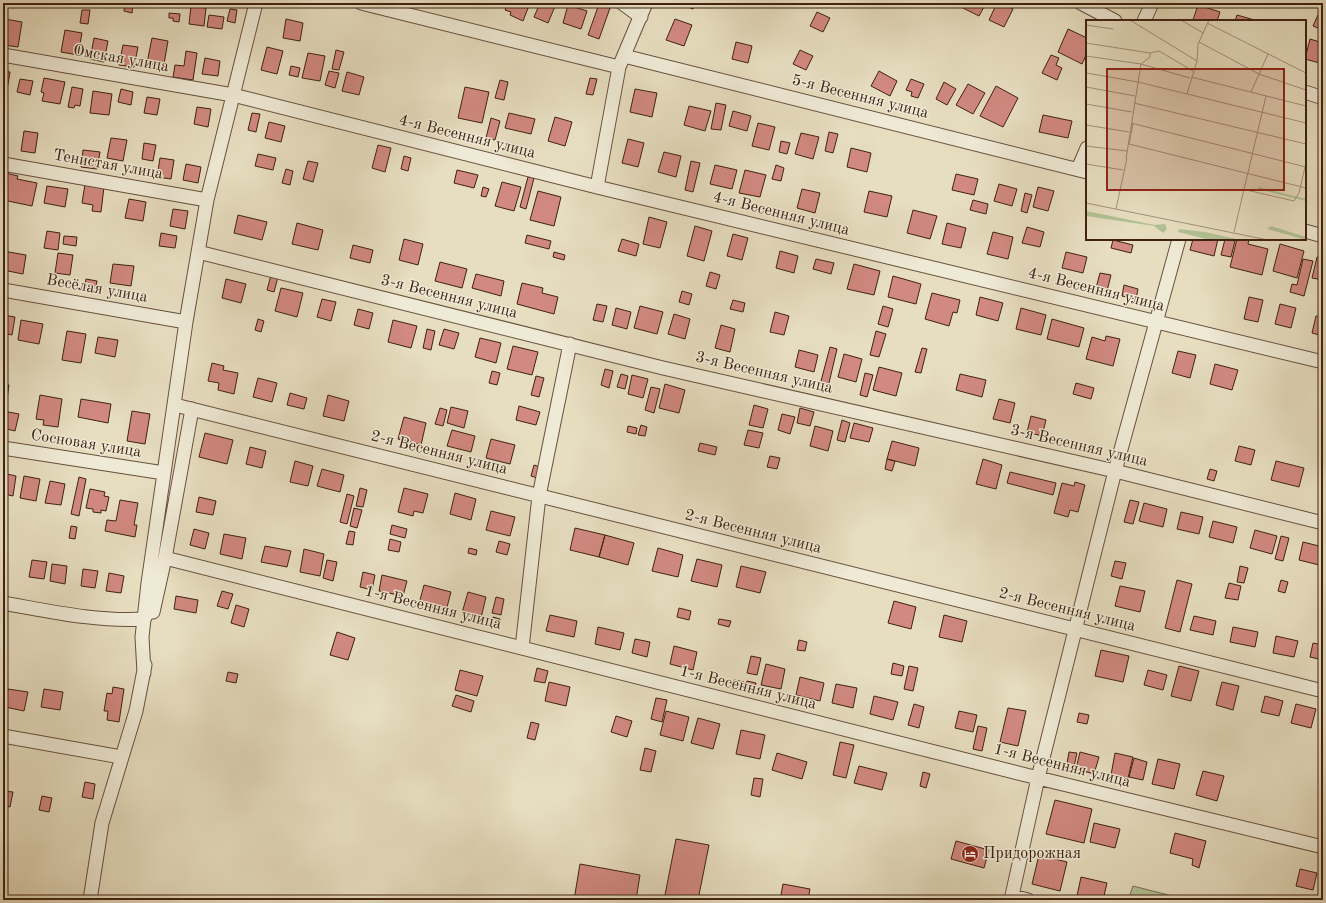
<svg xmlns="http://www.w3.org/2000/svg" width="1326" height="903" viewBox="0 0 1326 903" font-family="'Old Standard TT',serif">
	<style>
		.green { fill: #b2c295; stroke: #787254 }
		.building { fill: #d18980; stroke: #3f2112 }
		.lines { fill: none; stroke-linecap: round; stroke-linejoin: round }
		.minor-casing { stroke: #69503e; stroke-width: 15 }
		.minor { stroke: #efead6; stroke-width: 13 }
		.labels { text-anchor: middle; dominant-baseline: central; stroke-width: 3; stroke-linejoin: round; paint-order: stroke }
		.street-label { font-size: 16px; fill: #3f2112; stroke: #efead6 }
		.poi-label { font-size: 16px; fill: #3f2112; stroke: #efead6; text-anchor: start }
		.inset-road { fill: none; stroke: #a4927a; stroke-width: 1 }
		.view { fill: #8f2418; fill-opacity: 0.15; stroke: #8f2418; stroke-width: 2 }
		.inset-edge { fill: none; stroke: #3f2112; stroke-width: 2 }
	</style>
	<rect width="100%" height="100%" fill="#e7dec0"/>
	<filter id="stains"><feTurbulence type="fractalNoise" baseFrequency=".005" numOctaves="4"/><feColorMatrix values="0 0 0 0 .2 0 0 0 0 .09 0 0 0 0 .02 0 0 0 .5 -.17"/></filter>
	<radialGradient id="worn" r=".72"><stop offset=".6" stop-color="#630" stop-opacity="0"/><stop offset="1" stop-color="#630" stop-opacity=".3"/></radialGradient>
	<path class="green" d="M1133,886L1188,900H1128Z"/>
	<path class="building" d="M27,3H33V7L27,6Z
		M125,3L133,4L132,13L124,11Z
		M478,3H493L492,7Z
		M508,3H530L523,21L510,15L511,12L505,10Z
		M540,3L556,4L548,23L534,17Z
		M678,3H696L693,9Z
		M961,3H986L979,16L959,6Z
		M997,3H1002L1013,9L1004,27L989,20Z
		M599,4L610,8L599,39L588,35Z
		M568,5L587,11L581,29L563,23Z
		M1198,5L1220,12L1217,21L1193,20Z
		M191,6L206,8L204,26L189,24Z
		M230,9L237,10L235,23L227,21Z
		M82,10H90L88,24L80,23Z
		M817,12L830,18L823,32L810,26Z
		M169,13L180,14L179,22L173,21V18H169Z
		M209,15L224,17L222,29L207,27Z
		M1237,15L1258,21H1235Z
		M1318,15L1323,18V30L1313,26Z
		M5,19L22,22L18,47L3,45Z
		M286,19L303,23L300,41L283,38Z
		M675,19L692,25L684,46L666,40Z
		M1068,29L1087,38V53L1082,64L1058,52Z
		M65,30L82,33L78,55L61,52Z
		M94,38L108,41L104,62L90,59Z
		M152,38L168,41L164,64L156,63V65L147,63Z
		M1310,39L1323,43V64L1305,59Z
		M736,42L752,46L748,63L732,59Z
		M123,45L138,47L134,67L119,65Z
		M267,47L283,51L277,74L261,70Z
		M336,50L344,52L339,70L332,69Z
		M800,50L813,56L806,70L793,64Z
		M186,51L197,53L193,80L173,77L175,65L184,66Z
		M308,53L325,56L320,81L302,78Z
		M1051,55L1059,58L1056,65L1062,68L1057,80L1042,73Z
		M205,58L220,61L218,76L202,74Z
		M291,66L300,68L298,77L289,75Z
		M3,71L10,72L7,90H3Z
		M329,71L339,73L335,88L325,85Z
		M879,71L897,81L890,96L871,86Z
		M347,72L364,77L359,95L342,91Z
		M44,78L65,82L60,104L42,101L44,93L41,92Z
		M590,78L597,79L593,95L586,94Z
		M20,79L33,81L30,95L17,92Z
		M911,79L924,84L918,98L911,96L912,92L906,90Z
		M500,80L508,82L504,100L495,98Z
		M944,82L956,89L947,105L936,99Z
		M968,84L985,93L973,114L956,105Z
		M996,86L1018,98L1003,127L980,116Z
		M72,87L83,89L80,106L75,105L74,108L68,107Z
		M465,87L489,92L482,123L458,118Z
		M121,89L133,92L131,105L118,102Z
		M635,89L657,93L652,117L630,112Z
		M93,91L112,94L109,115L90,113Z
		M147,97L160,99L157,115L144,113Z
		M716,103L726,105L721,130L711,129Z
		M689,106L711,111L705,131L684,125Z
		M197,107L211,109L208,127L194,124Z
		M733,111L751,116L747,131L729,126Z
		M252,113L260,114L256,132L248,130Z
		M509,113L535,119L531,134L505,128Z
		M1043,115L1072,121L1068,138L1039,132Z
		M555,117L572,122L565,146L548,141Z
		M491,118L500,121L495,140L486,138Z
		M269,122L285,126L281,142L265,138Z
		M758,123L775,127L769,150L752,146Z
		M24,131L38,133L35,153L21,151Z
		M829,132L838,134L833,153L825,151Z
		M801,133L819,137L813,159L795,154Z
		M111,138L127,140L123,161L107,158Z
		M628,139L644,143L638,167L622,163Z
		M781,141L790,143L787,154L779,152Z
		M144,143L156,145L153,161L142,159Z
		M378,145L391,148L385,172L372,168Z
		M851,148L871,153L867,172L847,167Z
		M83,150L100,152L97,169L81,167Z
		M664,152L681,156L676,177L658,172Z
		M258,154L276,158L273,170L255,166Z
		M404,156L411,158L408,171L401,169Z
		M160,158L174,160L171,179L157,177Z
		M308,161L318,163L313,182L303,179Z
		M691,161L700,163L693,192L685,190Z
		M186,164L201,167L198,183L183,180Z
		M715,165L737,170L732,189L710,184Z
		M776,165L784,168L781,181L772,179Z
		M286,169L293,171L290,185L282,183Z
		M457,170L478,175L474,188L454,183Z
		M745,170L766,175L760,197L739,193Z
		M6,173L18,176L17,179L37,183L32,206L3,200Z
		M956,174L978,179L974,195L952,190Z
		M528,177L534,178L526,209L520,207Z
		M502,182L521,187L514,211L495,206Z
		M85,184L104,187L101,212L92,211L93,205L82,203Z
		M999,184L1017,189L1012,206L994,201Z
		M47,186L68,189L65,207L44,203Z
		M483,187L489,189L486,197L481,196Z
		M1038,187L1054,191L1048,211L1033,207Z
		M802,189L820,193L815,213L797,208Z
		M538,191L561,197L554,226L530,220Z
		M869,191L892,196L887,217L864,212Z
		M1025,193L1032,195L1027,213L1021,211Z
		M129,199L146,202L143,221L125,218Z
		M973,200L988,204L986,214L970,210Z
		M173,209L188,211L185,229L170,226Z
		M913,210L937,216L930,239L907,233Z
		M238,215L267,222L262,240L234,233Z
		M649,217L667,222L660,248L643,244Z
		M297,223L323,230L318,250L292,244Z
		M947,223L966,228L961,248L942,244Z
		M695,226L712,231L704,261L687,256Z
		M1027,227L1044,232L1040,247L1022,243Z
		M47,231L60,233L58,250L44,248Z
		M993,232L1013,237L1008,259L987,254Z
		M161,233L177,236L175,248L159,246Z
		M733,234L748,238L742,260L727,256Z
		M527,235L551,241L549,249L525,243Z
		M64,236L77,237L76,246L63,244Z
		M404,239L423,244L418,265L399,260Z
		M622,239L639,244L636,256L618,251Z
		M1193,239H1218L1214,256L1190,250Z
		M1225,239L1235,241L1231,257L1221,255Z
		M1237,239H1249L1248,244L1268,249L1262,275L1230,267Z
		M1113,240L1133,245L1131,253L1111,248Z
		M1280,244L1304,251L1297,278L1273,271Z
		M353,245L373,250L370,263L350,258Z
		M3,251L26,255L23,274L3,270Z
		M780,251L798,256L794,273L776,268Z
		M554,252L565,255L564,260L553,257Z
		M1066,252L1087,257L1083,273L1062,268Z
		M58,253L73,255L70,275L55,273Z
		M1317,257L1323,259V280L1312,278Z
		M816,259L834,263L831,274L813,269Z
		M1303,259L1313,261L1304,296L1290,292L1292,284L1297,285Z
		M440,262L467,269L462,288L435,281Z
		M113,264L134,266L131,286L110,283Z
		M854,264L880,271L874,295L847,289Z
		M710,272L720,275L716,289L706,286Z
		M1100,273L1111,275L1107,291L1096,288Z
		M476,274L504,281L501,296L472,288Z
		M271,275L278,277L274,292L267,290Z
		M893,276L921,284L916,304L888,297Z
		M86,279L97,281L95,293L84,291Z
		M226,279L246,284L241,303L222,298Z
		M522,283L543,288L542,293L558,297L554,314L517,304Z
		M1124,285L1138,289L1136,299L1122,296Z
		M281,288L303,293L297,317L275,311Z
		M682,291L692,294L689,305L679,302Z
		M932,293L960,300L957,313L953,312L949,326L925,319Z
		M980,297L1003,303L998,321L976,315Z
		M1249,297L1263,300L1258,322L1244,319Z
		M322,299L336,302L331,321L317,317Z
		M733,300L745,303L743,312L730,309Z
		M597,304L607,306L603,322L593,320Z
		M1280,304L1296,308L1291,328L1275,324Z
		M640,306L663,312L657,334L634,328Z
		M883,306L893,309L888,327L878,324Z
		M616,308L631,312L627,329L612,325Z
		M1021,308L1046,315L1041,335L1016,329Z
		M358,309L373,313L369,329L354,325Z
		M775,312L789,316L784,335L770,332Z
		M674,314L690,319L685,339L668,334Z
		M3,315L15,317L12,335L3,333Z
		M1316,316L1323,317V336L1312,333Z
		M258,319L264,321L261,332L255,330Z
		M1052,319L1084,328L1079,347L1047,339Z
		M21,320L43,324L39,344L18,340Z
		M393,320L417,326L411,348L388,342Z
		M721,325L735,329L730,352L715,348Z
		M427,329L435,331L431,350L423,348Z
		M444,329L459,333L454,349L439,345Z
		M67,331L86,334L81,363L62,360Z
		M876,331L886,334L879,357L870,355Z
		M1106,336L1120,339L1113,366L1086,359L1092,337L1105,341Z
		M98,337L118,340L115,357L95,353Z
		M480,338L501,343L496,363L475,357Z
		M513,346L538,352L532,375L507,369Z
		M830,347L837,349L828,387L820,385Z
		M922,348L927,349L921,373L915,372Z
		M799,350L818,355L814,372L795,367Z
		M1178,351L1196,355L1190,378L1172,373Z
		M844,354L862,359L856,382L838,377Z
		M212,363L224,366L223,370L238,373L234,394L218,390L219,383L208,381Z
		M1215,364L1238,370L1232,390L1210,384Z
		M879,367L902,373L896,396L873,390Z
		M605,369L613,371L609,388L601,385Z
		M492,371L500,373L497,385L489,383Z
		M865,373L873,375L867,397L860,395Z
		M621,374L628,376L625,389L617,387Z
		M960,374L986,380L982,397L956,390Z
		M632,375L648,379L643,398L628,394Z
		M536,376L544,378L539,397L531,395Z
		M258,378L277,383L272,402L253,397Z
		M1076,383L1094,388L1091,399L1073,394Z
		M3,384L9,385L7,399L3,398Z
		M665,384L685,390L679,413L659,408Z
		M651,387L660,389L654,413L645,410Z
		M290,393L307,398L304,409L287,405Z
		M40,395L62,399L58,427L43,425L44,420L36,419Z
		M328,395L349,401L344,421L323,416Z
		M81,399L111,404L108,423L78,417Z
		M999,399L1015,403L1010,423L993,419Z
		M754,405L768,409L763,428L749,425Z
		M519,406L540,412L536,425L516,420Z
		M451,407L468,411L464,428L447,423Z
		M440,408L447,410L443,426L435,424Z
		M800,408L814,412L810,426L797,423Z
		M3,411L19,414L15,431L3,428Z
		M132,411L150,414L145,444L127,441Z
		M782,414L795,417L790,434L778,430Z
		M1031,416L1046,420L1042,436L1027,432Z
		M404,417L426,423L421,445L398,439Z
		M842,420L850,423L845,442L837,440Z
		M854,423L873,428L869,442L850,438Z
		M641,425L647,427L645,436L638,435Z
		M628,426L637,428L636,434L627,432Z
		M815,426L833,431L828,451L810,446Z
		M452,430L475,436L471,452L447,446Z
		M748,430L763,433L759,448L744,445Z
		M205,433L233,440L227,464L199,457Z
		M491,439L515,445L510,464L486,458Z
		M892,441L919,448L915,466L887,459Z
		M700,443L717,447L715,455L698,451Z
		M1239,446L1255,450L1251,465L1235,461Z
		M250,447L266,451L262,468L246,464Z
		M770,456L780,458L777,469L767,467Z
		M887,459L895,461L892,471L885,469Z
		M983,459L1002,465L996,489L976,484Z
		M295,461L313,466L308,486L290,482Z
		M1276,461L1304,468L1299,487L1271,480Z
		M534,465L540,467L537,478L531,476Z
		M322,469L344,475L340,492L317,486Z
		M1210,469L1217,471L1214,481L1207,479Z
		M1010,472L1056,483L1053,495L1007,483Z
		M7,474L16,476L13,496L4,494Z
		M24,476L40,479L36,501L20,498Z
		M79,477L86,479L79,516L71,514Z
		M50,481L65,484L61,505L45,503Z
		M1075,482L1085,485L1078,512L1070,510L1068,517L1054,513L1062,483L1074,486Z
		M360,488L367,490L363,507L356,506Z
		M404,488L428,494L423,513L414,511L413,516L398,512Z
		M90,489L105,492L104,496L109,497L106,511L101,510V513L93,512V509L86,508Z
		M455,493L476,499L471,520L450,514Z
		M347,494L354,496L347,524L340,522Z
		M199,497L216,501L213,515L196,512Z
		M120,500L138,503L134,525H137L135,537L105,531L107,520L116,521Z
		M1130,500L1139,502L1133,524L1124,522Z
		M1144,503L1167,509L1163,527L1139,521Z
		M354,508L362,510L357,528L350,526Z
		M491,511L515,517L510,536L486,530Z
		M1181,512L1203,517L1199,534L1177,529Z
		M1213,521L1237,527L1233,543L1209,537Z
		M392,525L407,529L405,538L390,534Z
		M71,526L77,527L75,539L69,538Z
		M575,528L605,535L599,557L570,550Z
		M194,529L209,533L205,549L190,545Z
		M1255,530L1277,536L1272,554L1250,548Z
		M349,531L355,532L353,545L346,544Z
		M224,534L246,538L242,559L220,554Z
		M605,535L634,543L628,565L599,557Z
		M1281,536L1289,538L1283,561L1275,559Z
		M390,539L401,542L399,552L388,550Z
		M499,541L510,544L507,555L496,552Z
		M1303,542L1323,547L1319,565L1299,560Z
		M265,546L291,551L287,567L261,562Z
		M469,548L477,550L476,555L468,553Z
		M658,548L683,555L678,577L652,571Z
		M304,549L324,554L320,576L300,572Z
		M697,559L722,565L717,587L691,581Z
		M32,560L47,562L44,579L29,577Z
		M327,560L337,562L333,581L323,578Z
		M1115,561L1126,563L1122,579L1111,576Z
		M52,564L67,566L65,584L50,581Z
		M741,566L766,572L760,593L736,587Z
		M1240,566L1248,568L1244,583L1237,582Z
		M83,569L98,571L95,588L81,586Z
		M363,572L375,575L372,590L360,587Z
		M109,573L124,576L121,593L106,591Z
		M382,575L407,581L403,596L379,591Z
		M1177,580L1192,584L1180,632L1165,628Z
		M1281,580L1288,582L1285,593L1278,591Z
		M1229,583L1241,586L1238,600L1225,598Z
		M424,585L451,592L446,611L419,604Z
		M1120,586L1145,591L1140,612L1115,606Z
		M222,591L233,594L228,609L217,606Z
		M468,592L486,597L481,618L462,613Z
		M176,596L198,600L196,613L174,609Z
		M496,597L504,599L501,615L492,613Z
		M894,601L916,607L911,629L888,623Z
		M236,605L249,609L244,627L231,623Z
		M679,608L691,611L689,620L677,617Z
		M550,615L577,621L574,637L546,631Z
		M944,615L967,621L962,642L939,637Z
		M1194,616L1216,621L1213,635L1190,630Z
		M493,617L500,619L498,629L491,627Z
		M719,619L731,621L729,627L718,624Z
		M598,627L624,633L620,650L595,644Z
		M1233,627L1258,632L1255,647L1230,642Z
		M337,632L355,638L348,660L330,655Z
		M1276,636L1298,641L1294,657L1273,653Z
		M635,639L650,642L647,657L632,653Z
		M799,640L807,642L805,651L797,650Z
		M1313,643L1323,645V660L1310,657Z
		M674,646L697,652L693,670L670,664Z
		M1101,650L1129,656L1123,682L1095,676Z
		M751,656L761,658L757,675L747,673Z
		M893,663L904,666L902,676L891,674Z
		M766,664L785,669L781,689L761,685Z
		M909,666L918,668L913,691L904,689Z
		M1179,666L1199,671L1191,701L1171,696Z
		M537,668L548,671L545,683L534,681Z
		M460,670L483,676L477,696L455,690Z
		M1148,670L1167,675L1163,690L1144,685Z
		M228,672L238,674L236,683L226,681Z
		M800,677L824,683L820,701L796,695Z
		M734,680L744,682L742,691L732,689Z
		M747,681L756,683L754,693L744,691Z
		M549,682L570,687L566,706L545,701Z
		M1222,682L1239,686L1233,710L1216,705Z
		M836,684L857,688L853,708L832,703Z
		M113,687L124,689L119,722L107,720L108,711H104L107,693L112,694Z
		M8,689L28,692L24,711L5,707Z
		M44,689L63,692L60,710L41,707Z
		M456,695L474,701L471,712L452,706Z
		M874,696L898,702L893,720L870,714Z
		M1265,696L1283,701L1279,716L1261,712Z
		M656,698L667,700L662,722L651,719Z
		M914,704L924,707L919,728L908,725Z
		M1296,704L1316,709L1311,728L1291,723Z
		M1008,708L1026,711L1018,746L1000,742Z
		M666,711L689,717L683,741L660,735Z
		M959,711L977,715L973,732L955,728Z
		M1079,713L1089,715L1087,724L1077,722Z
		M616,716L632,721L627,737L611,732Z
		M698,718L720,724L713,749L691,743Z
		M531,722L539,724L535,740L527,738Z
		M978,726L987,728L982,751L973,749Z
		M741,730L765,735L760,759L736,754Z
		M840,742L854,745L846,778L833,775Z
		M645,748L656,751L651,772L640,770Z
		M1069,752L1077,753L1073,771L1066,769Z
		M1080,752L1099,757L1094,774L1076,769Z
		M777,753L807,762L802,779L772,770Z
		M1115,753L1133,757L1128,778L1111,775Z
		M1134,758L1147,762L1143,780L1129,777Z
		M1158,759L1180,764L1174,789L1152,784Z
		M859,766L887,773L882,790L854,783Z
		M1203,771L1224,776L1217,801L1196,795Z
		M923,772L930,774L926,788L920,786Z
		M754,778L763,779L760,797L751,795Z
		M85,782L95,784L93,799L82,797Z
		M3,791L13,792L10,807L3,805Z
		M42,796L52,798L49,812L39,810Z
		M1055,800L1092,809L1084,843L1046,834Z
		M1094,823L1120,829L1115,848L1090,842Z
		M1175,833L1206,841L1199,868L1192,865L1193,859L1170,853Z
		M676,839L709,845L698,900H664Z
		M956,841L989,850L984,868L951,859Z
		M1039,855L1067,862L1060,891L1032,884Z
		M580,864L640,875L636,900H574Z
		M1300,869L1317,873L1313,890L1296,886Z
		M1081,877L1107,883L1103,900L1077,896Z
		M783,884L810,889L808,900H780Z
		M1295,895L1310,900H1294Z"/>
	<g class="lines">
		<g class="minor-casing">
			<path id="minor" d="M361,3L619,67
				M622,3L641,17
				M1081,3L1115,21
				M1144,21L1152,3
				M3,55L233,95L597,187L1323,362
				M624,56L1087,172
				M1305,92L1323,98
				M3,164L207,200
				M1078,169L1087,148
				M597,187L619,67L646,3
				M1305,231L1323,236
				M198,252L663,368L1115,471L1323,523
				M3,290L186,322
				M175,405L1323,691
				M3,448L164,473
				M165,558L1038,778L1323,847
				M3,603C49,611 97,622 144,619L148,612
				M153,612L165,558L192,409
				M522,648L539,496L570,344
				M144,673L142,637L148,583L186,322L207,200L256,3
				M3,736L121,757
				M1012,896L1028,900
				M90,900L102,823L136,711L145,665
				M1011,900L1038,778L1115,471L1179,239"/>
		</g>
		<use href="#minor" class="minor"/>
	</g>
	<defs>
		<g id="hotel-disc" transform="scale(0.9)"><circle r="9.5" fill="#8f2418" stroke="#efead6"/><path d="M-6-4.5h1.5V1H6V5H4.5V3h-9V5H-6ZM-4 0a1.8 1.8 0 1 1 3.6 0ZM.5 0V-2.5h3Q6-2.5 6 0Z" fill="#fff"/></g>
	</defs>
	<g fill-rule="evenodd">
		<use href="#hotel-disc" x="970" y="854"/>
	</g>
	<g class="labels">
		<g class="street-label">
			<text transform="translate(121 59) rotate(10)">Омская улица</text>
			<text transform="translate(860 97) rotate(14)">5-я Весенняя улица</text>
			<text transform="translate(467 137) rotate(14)">4-я Весенняя улица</text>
			<text transform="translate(108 165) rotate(10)">Тенистая улица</text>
			<text transform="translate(781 214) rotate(14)">4-я Весенняя улица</text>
			<text transform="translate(97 289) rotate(10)">Весёлая улица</text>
			<text transform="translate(1096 290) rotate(14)">4-я Весенняя улица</text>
			<text transform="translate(449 297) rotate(14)">3-я Весенняя улица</text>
			<text transform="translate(764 373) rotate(13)">3-я Весенняя улица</text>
			<text transform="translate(86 444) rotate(9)">Сосновая улица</text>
			<text transform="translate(1079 446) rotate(13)">3-я Весенняя улица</text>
			<text transform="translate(439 453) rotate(14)">2-я Весенняя улица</text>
			<text transform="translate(753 532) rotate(14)">2-я Весенняя улица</text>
			<text transform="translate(433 608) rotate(14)">1-я Весенняя улица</text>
			<text transform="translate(1067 610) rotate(14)">2-я Весенняя улица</text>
			<text transform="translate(748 688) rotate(14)">1-я Весенняя улица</text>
			<text transform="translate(1062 766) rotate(14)">1-я Весенняя улица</text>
		</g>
		<g class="poi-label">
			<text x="983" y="854">Придорожная</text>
		</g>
	</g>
	<g transform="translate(1086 20)">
		<rect width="220" height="220" fill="#e7dec0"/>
		<path d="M172,167L220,179V181L172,169ZM0,191L69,205L79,204L81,209L77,213L68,206L0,196ZM185,206L220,217V220L181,209ZM93,209L119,212L155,220H124L92,212Z" fill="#b2c295"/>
		<path class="inset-road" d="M44,0L111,41M95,0L117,13M121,3L220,53M0,5L27,9M113,22L173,54L220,70M0,23L64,33M0,36L55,44L104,58M0,53L52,62L220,103M105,57L220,86M0,67L49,76M165,72L182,34M101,74L111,41L112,24L123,0M48,83L220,124M0,84L46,92M45,103L220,147M0,105L43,112M43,124L220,168M43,124L47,104M0,126L41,131M40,139L55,44L64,37V33L73,31L107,51M0,144L37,150M156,169L208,181L213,173L220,143M0,183L182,220M30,189L41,138M148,212L180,76"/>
		<path class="view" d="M21,49H198V170H21Z"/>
		<rect width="220" height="220" class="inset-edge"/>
	</g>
	<rect width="1326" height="903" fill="none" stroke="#e7dec0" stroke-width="16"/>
	<rect x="4" y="4" width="1318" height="895" fill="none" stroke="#3f2112" stroke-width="2"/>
	<rect x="8" y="8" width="1310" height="887" fill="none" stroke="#3f2112"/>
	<rect width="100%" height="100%" filter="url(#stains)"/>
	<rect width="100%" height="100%" fill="url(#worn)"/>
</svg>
